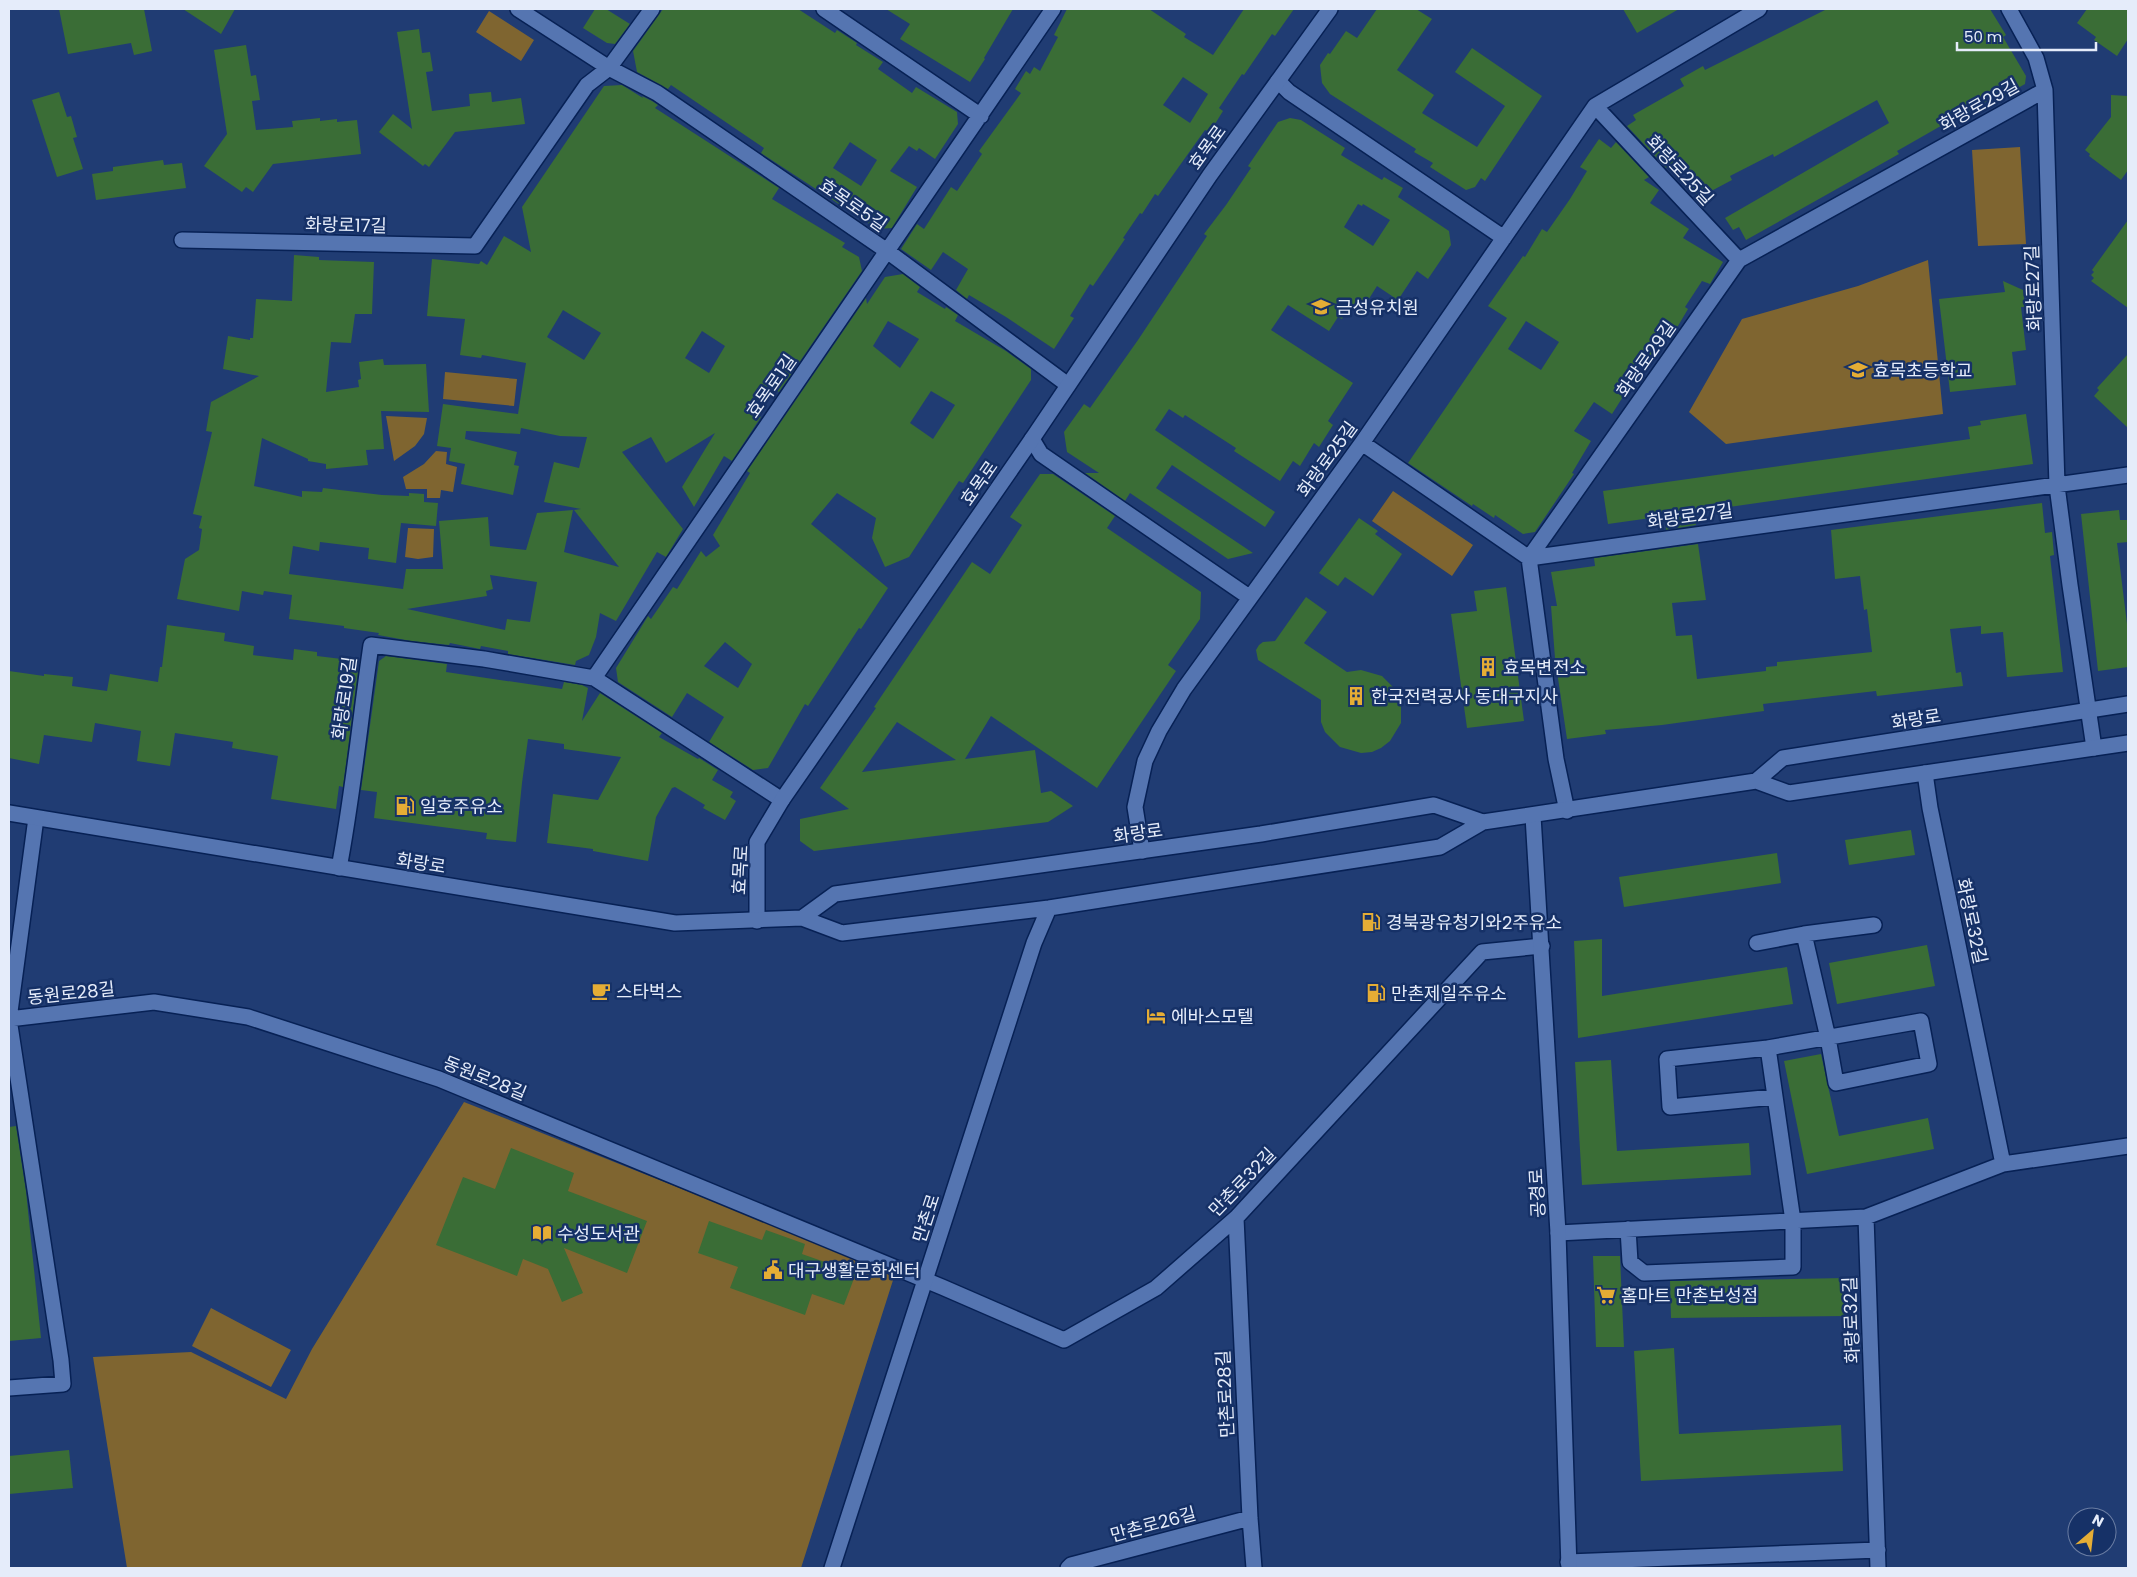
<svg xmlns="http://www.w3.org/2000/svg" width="2137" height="1577" viewBox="0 0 2137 1577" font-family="Poppins,'Noto Sans KR',sans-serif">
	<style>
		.green { fill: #7f6530 }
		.building { fill: #3a6d36; fill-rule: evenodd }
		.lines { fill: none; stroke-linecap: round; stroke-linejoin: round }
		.minor-casing { stroke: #072155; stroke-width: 18 }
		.tertiary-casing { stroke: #072155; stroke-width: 18 }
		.secondary-casing { stroke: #072155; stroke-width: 18 }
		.minor { stroke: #5575b1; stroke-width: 15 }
		.tertiary { stroke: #5575b1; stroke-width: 15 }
		.secondary { stroke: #5575b1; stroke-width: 15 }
		.labels { text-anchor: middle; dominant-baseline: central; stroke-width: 5; stroke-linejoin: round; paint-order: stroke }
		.street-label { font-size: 18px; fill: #e5ecfa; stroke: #163167 }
		.poi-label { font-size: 18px; fill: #e5ecfa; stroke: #163167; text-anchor: start }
	</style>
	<rect width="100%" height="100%" fill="#203c73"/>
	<path class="green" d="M489,11L534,40L521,61L476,32Z
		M2020,147L2026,244L1978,246L1972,150Z
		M1928,260L1943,414L1726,444L1689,412L1742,319L1858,286Z
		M445,372L517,379L514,406L443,399Z
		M386,416L427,418L424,434L415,446L394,461Z
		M436,451L447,452L446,464L457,467L453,492L441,490L440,498H427V489H406L403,477L424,464Z
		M1393,491L1473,545L1452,576L1372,521Z
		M408,528L434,529L433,557L418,559L405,557Z
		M464,1102L895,1274L801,1568H127L93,1357L191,1352L286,1399L312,1349Z
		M211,1308L291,1350L271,1387L192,1346Z"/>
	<path class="building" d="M59,9H144L152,51L134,55L131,43L68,54Z
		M183,9H235L221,34Z
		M595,9H606L630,24L615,44L607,43L583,28Z
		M663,9H798L835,33L837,30L857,43L856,45L883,62L878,69L912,93L916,87L957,112L958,124L935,159L919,148L917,151L909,146L890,171L917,187L892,228L877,229L761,153L764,148L671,85L668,89L637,72L633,51ZM850,142L877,160L861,186L833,168Z
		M886,9H1013L984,58L985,59L970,82L900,39L910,24Z
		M1067,9H1149L1186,34L1184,37L1213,55L1244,9H1294L1275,36L1272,34L1244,75L1242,74L1219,108L1223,111L1210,132L1205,130L1158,196L1155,194L1142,214L1140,213L1123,238L1125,239L1093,286L1090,284L1070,316L1074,318L1054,349L1006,317L969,295L967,299L956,290L968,269L943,252L931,270L901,249L917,224L924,229L951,187L957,191L982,154L979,151L1021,93L1015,89L1026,71L1030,74L1034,67L1040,71L1058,37L1054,35ZM1183,77L1208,94L1190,123L1163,105Z
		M1377,9H1416L1432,19L1397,70L1434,95L1422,113L1477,147L1505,106L1455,72L1472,48L1542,96L1485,181L1481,178L1475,187L1466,190L1430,167L1433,163L1414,152L1416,149L1330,94L1322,83L1320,65L1328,53L1330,54L1346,31L1357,38Z
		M1623,9H1679L1637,33Z
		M1827,9H1990L2006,35L2003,37L2026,76L2025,84L2004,96L2002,93L1946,123L1897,151L1899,154L1746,240L1739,227L1733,230L1725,218L1889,123L1877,100L1774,157L1773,154L1730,176L1732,180L1698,198L1678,161L1666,168L1627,126L1636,120L1633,115L1684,86L1680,79L1703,66L1705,70Z
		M2087,9H2128V39L2117,56L2094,40L2096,37L2077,23Z
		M419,29L422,53L430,52L433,71L426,72L432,111L470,106L469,94L491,92L492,102L521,98L525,124L455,132L429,167L425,164L423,166L379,132L393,114L412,129L397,32Z
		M246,45L251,76L256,75L260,100L252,101L256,130L293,127L292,121L320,118V121L337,119V122L357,120L361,154L273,164L253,192L246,187L242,192L204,166L227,134L214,50Z
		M622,85L643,98L642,96L652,101L658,105L655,108L779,188L772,199L845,243L842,247L859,257L862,271L779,392L767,386L751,411L761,417L732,461L724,456L694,507L682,487L715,433L666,463L651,437L622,452L683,529L666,557L657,552L616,621L600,613L596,637L589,655L576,661L575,665L508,654V651L481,646L480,649L450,643L449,645L411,641L378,635L379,633L344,628V626L289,619L292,595L264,591L263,595L242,591L239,611L177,599L185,559L199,550L202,529L199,528L202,516L193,514L212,432L206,431L211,402L259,376L223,369L228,336L250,340V338H253L256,299L292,301L294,255L319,257V260L374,262L372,314H355L351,343L331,342L326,392L359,387L358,380L361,379L359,362L383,359L384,365L426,364L429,412L381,411L384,449L366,450L368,465L326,469V464L308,461V459L262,438L254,486L302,497V491L322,492L323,488L382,495L409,496V493L424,494V502L438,503L436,526L401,523L396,563L368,559L369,548L320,542L319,551L293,546L289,574L403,589L406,569H443L439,521L488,517L490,546L526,550L537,513L573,510L564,552L619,567L574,510L581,509L544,502L554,462L579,468L587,437L560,436L521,428L520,434L466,431L465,439L517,452L514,465L519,466L513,495L461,484L465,464L449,461L451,448L437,446L443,404L518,414L526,363L482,355L481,358L460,355L465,319L427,316L432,259L479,264L481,261L487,265L504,236L531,252L522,207L604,86ZM563,310L601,333L584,360L547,337ZM702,331L725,346L709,373L685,358ZM490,575L537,582L530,622L507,619L505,630L407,609L487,596L486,591L493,589Z
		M59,92L67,117L71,116L77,137L73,138L83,169L57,177L32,100Z
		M2111,95L2128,96V170L2121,180L2089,156L2090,154L2085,150L2111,117Z
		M1290,118L1301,120L1345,148L1341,155L1382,180L1384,177L1403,188L1398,197L1449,231L1451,245L1428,279L1417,271L1398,300L1377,286L1360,313L1349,307L1342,319L1338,317L1329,331L1288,305L1271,330L1353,383L1328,421L1333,425L1319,447L1314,443L1300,466L1293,461L1280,481L1234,451L1236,448L1185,415L1183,418L1169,409L1155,430L1275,512L1265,527L1172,465L1156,488L1253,553L1228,559L1130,493L1125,501L1085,473H1099L1067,452L1064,432L1084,404L1090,408L1138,340L1207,236L1204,234L1226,205L1251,168L1248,166L1278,122ZM1358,204L1362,206L1363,204L1390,220L1373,246L1344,227Z
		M1599,139L1611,148L1616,142L1649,177L1644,180L1659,190L1650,203L1689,229L1683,238L1723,262L1710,284L1702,281L1685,307L1688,309L1675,331L1669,328L1649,358L1644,355L1622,389L1626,392L1612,414L1594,402L1574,431L1591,441L1572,473L1574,474L1535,532L1523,534L1495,515L1494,518L1473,504L1472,506L1408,463L1507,318L1488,306L1523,256L1525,257L1542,229L1547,232L1570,199L1587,171L1580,167ZM1526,321L1559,342L1541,370L1508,349Z
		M163,160L164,165L182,163L186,188L96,200L92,174L113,171V167Z
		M2128,220V308L2091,281L2094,278L2091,275L2094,272L2092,270Z
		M903,274L920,287L917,292L945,309L946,307L958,315L955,321L1006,351L1031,369V380L963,483L959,481L909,557L885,567L872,538L876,518L837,493L811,524L888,588L861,629L859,628L808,706L805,704L768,768L753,770L709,742L724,717L687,693L672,717L618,682L616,668L648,616L651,619L673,587L677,589L701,551L706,557L720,546L713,535L750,473L747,471L866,298L867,304L885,277ZM888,321L919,339L900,368L873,346ZM931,391L955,405L933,439L910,423ZM725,642L752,664L738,688L704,666Z
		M2003,281L2023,290L2025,307H2021L2026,350L2012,352L2016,385L1950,392L1939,299L2005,292Z
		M2128,354V428L2094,396L2099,390L2097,388Z
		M2026,414L2033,464L1694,512L1696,525L1666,530L1665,516L1608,524L1603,491L1970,439L1968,427L1981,425L1980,421Z
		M1040,474H1053L1115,516L1107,528L1201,592L1200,619L1168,665L1176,671L1097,788L991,716L965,759L1035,750L1041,793L1051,791L1073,806L1048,822L814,851L800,841V819L849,809L820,788L876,708L874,707L972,562L990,574L1022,525L1010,517ZM897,722L956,760L862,772Z
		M2042,503L2045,533L2052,532L2054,555L2050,556L2063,672L2007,677L2003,632L1981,634V626L1950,629L1956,673L1961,672L1963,686L1877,696L1876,691L1763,704L1764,711L1662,725L1605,730L1606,734L1567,739L1555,658L1551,606H1557L1551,572L1595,566L1594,558L1698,544L1706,600L1672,603L1676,636L1692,635L1697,679L1766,671V667L1777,666V662L1872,652L1867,609L1864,610L1860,576L1835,579L1831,530Z
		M2119,510L2120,520H2128V542L2117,543L2128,632V667L2098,671L2081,514Z
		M1359,518L1378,531L1375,534L1402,554L1373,596L1345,577L1338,586L1319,573Z
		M1506,587L1524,721L1467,728L1451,614L1477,611L1474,591Z
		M1306,597L1327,612L1304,643L1347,672L1361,670L1382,676L1397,691L1401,701V723L1390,741L1381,748L1372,752L1361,753L1340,747L1325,732L1321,722V700L1258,660L1256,650L1259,645L1263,642L1275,641Z
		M167,625L225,633L224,641L254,646L253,655L293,660L294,649L317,652V656L350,660L358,671L343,787L339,786L336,809L271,799L278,756L232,748L233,742L175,733L170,766L137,761L141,731L95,723L92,742L44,735L39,764L9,758V671L44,676V674L73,677L72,686L107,691L110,674L158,682L160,667H162Z
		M386,656L447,664L446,672L562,689L564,682L582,685L588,688L582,721L600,693L662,733L659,737L698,759L699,758L718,770L712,780L733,792L730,797L736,801L725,820L703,808L705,805L675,787L672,788L656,817L648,861L593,851V849L547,843L553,794L598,800L621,757L564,749V744L528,739L522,783L516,842L486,839L487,833L374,818L377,792L361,790L379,661Z
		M1911,830L1915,855L1849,865L1845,840Z
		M1777,853L1781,883L1624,907L1619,877Z
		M1602,939V996L1787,967L1793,1004L1578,1038L1574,941Z
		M1927,945L1935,986L1837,1004L1829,963Z
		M1821,1054L1839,1136L1928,1118L1934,1149L1807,1174L1784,1061Z
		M1611,1060L1617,1151L1749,1143L1751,1175L1582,1185L1575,1062Z
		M16,1126L26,1191L41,1338L9,1341V1127Z
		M511,1148L574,1173L568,1191L647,1221L627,1273L564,1248L583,1293L562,1302L548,1269L523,1259L517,1276L436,1245L463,1177L495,1189Z
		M709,1221L762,1240L766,1230L805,1244L802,1254L856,1273L844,1305L812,1294L805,1315L730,1288L738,1267L698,1253Z
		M1593,1256H1620L1624,1347H1596Z
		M1846,1278V1316L1671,1318L1670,1281Z
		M1674,1348L1679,1434L1841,1425L1843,1471L1641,1481L1634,1351Z
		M69,1450L73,1488L9,1494V1456Z"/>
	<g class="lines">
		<g class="minor-casing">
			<path id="minor" d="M518,9L609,68L657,93L695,119L887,251L1068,385
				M824,9L981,116
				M2009,9L2036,58L2045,90L2057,486L2070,585L2094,748
				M1278,81L1289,92L1504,238
				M1595,106L1739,260
				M182,240L475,246L587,85L609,68L652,9
				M1032,439L1041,454L1249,597
				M1362,443L1529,558L2128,475
				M594,678L782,800
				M1567,811L1556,759L1529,558L1739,260L2045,90
				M1142,851L1135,807L1145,761L1159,731L1184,689L1362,443L1595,106L1759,9
				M339,868C353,795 360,720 371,645L484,659L594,678L1053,9
				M1757,943L1804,934
				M9,1019L154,1002L248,1017L439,1079L942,1287L1064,1340L1156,1288L1236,1218L1482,952L1542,946
				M1768,1048L1921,1021L1929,1064L1836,1083L1828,1038L1804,934L1874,925
				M2003,1164L2128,1146
				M1866,1217L1878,1568
				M1236,1218L1250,1518L1254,1568
				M1628,1229L1630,1262L1644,1273L1793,1267V1221L1768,1048L1667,1059L1670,1107L1774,1097
				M1558,1233L1866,1217L2003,1164L1930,808L1925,773
				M9,1388L63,1384L61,1360L9,1019L36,818
				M1568,1562L1878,1550
				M1068,1568L1071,1565L1250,1518"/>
		</g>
		<g class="tertiary-casing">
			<path id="tertiary" d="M1533,816L1558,1233L1569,1568
				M757,921V842L782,800L1032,439L1210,175L1330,9"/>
		</g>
		<g class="secondary-casing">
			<path id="secondary" d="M1756,781L1783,758L2128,704
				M9,813L675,923L802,918L842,933L1049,908L1440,847L1483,822L1756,781L1789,793L2128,743
				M802,918L835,894L1261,834L1434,805L1483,822
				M832,1568L1034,943L1049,908"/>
		</g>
		<use href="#minor" class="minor"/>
		<use href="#tertiary" class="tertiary"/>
		<use href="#secondary" class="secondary"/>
	</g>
	<defs>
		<g id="school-bare" transform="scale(1.5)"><path d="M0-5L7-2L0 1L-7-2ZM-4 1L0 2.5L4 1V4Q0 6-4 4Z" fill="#e5ad35" stroke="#163167" stroke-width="2.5" paint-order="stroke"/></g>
		<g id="building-bare" transform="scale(1.5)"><path d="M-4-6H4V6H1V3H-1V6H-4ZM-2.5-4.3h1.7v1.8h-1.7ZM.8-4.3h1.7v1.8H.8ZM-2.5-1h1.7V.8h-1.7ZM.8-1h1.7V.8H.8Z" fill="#e5ad35" stroke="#163167" stroke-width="2.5" paint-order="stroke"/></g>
		<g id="fuel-bare" transform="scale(1.5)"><path d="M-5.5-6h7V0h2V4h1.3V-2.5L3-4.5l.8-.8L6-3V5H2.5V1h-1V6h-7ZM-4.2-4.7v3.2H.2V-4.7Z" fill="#e5ad35" stroke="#163167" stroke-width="2.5" paint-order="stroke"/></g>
		<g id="cafe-bare" transform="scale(1.5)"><path d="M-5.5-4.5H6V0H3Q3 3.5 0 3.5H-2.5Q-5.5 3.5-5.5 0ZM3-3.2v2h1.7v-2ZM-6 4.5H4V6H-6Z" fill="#e5ad35" stroke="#163167" stroke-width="2.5" paint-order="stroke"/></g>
		<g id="hotel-bare" transform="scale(1.5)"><path d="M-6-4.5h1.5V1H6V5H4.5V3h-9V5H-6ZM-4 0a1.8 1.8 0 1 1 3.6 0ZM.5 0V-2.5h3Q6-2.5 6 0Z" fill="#e5ad35" stroke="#163167" stroke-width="2.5" paint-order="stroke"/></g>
		<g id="library-bare" transform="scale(1.5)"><path d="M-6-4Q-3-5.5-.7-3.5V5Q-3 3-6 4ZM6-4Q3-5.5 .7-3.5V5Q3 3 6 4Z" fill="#e5ad35" stroke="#163167" stroke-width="2.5" paint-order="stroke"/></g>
		<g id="civic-bare" transform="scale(1.5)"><path d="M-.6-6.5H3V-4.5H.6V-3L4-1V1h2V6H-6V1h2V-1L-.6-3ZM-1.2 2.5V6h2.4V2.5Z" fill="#e5ad35" stroke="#163167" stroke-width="2.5" paint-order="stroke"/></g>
		<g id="supermarket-bare" transform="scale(1.5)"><path d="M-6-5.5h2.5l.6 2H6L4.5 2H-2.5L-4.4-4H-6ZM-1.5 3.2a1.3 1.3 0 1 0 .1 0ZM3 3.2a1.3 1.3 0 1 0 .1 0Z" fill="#e5ad35" stroke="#163167" stroke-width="2.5" paint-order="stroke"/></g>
	</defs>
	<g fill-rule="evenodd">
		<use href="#school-bare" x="1321" y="307"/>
		<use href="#school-bare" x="1858" y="370"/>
		<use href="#building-bare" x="1488" y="667"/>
		<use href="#building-bare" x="1356" y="696"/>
		<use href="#fuel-bare" x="405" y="806"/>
		<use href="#fuel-bare" x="1371" y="922"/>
		<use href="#cafe-bare" x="601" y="991"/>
		<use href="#fuel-bare" x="1376" y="993"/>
		<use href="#hotel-bare" x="1156" y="1016"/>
		<use href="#library-bare" x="542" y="1233"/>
		<use href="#civic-bare" x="773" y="1270"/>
		<use href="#supermarket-bare" x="1606" y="1295"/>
	</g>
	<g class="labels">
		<g class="street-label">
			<text transform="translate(1979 105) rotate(-29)">화랑로29길</text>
			<text transform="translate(1207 147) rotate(-54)">효목로</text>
			<text transform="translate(1680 170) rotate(47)">화랑로25길</text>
			<text transform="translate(853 205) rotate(35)">효목로5길</text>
			<text transform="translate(346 225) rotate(1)">화랑로17길</text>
			<text transform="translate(2033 288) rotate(-92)">화랑로27길</text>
			<text transform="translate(1646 359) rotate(-55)">화랑로29길</text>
			<text transform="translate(771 386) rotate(-55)">효목로1길</text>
			<text transform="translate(1327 459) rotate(-54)">화랑로25길</text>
			<text transform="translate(979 483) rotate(-55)">효목로</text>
			<text transform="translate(1690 516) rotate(-8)">화랑로27길</text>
			<text transform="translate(344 698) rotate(-82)">화랑로19길</text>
			<text transform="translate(1916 719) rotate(-9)">화랑로</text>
			<text transform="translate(1138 833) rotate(-8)">화랑로</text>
			<text transform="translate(421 863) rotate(9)">화랑로</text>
			<text transform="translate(740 870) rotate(-87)">효목로</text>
			<text transform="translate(1972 921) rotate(78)">화랑로32길</text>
			<text transform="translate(71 993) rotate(-6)">동원로28길</text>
			<text transform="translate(485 1078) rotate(22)">동원로28길</text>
			<text transform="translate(1242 1182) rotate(-46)">만촌로32길</text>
			<text transform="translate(1537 1193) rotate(-93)">공경로</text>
			<text transform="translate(926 1218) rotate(-72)">만촌로</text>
			<text transform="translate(1851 1320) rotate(-92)">화랑로32길</text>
			<text transform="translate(1225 1394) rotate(-93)">만촌로28길</text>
			<text transform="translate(1153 1524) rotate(-15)">만촌로26길</text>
		</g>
		<g class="poi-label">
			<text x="1336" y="307">금성유치원</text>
			<text x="1873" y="370">효목초등학교</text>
			<text x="1503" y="667">효목변전소</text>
			<text x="1371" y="696">한국전력공사 동대구지사</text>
			<text x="420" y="806">일호주유소</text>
			<text x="1386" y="922">경북광유청기와2주유소</text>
			<text x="616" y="991">스타벅스</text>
			<text x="1391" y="993">만촌제일주유소</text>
			<text x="1171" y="1016">에바스모텔</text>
			<text x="557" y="1233">수성도서관</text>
			<text x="788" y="1270">대구생활문화센터</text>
			<text x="1621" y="1295">홈마트 만촌보성점</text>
		</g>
	</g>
	<rect width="2137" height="1577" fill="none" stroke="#e5ecfa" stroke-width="20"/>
	<g transform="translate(2092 1532) rotate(28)"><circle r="24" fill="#163167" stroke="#697ca2"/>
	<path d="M0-4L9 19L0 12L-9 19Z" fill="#e5ad35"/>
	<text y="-8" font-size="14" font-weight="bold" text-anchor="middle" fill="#e5ecfa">N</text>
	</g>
	<path d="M1957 42v8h139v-8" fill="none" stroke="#e5ecfa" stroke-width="2.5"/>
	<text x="1964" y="42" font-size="15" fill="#e5ecfa" stroke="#163167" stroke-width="4" paint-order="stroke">50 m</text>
</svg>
